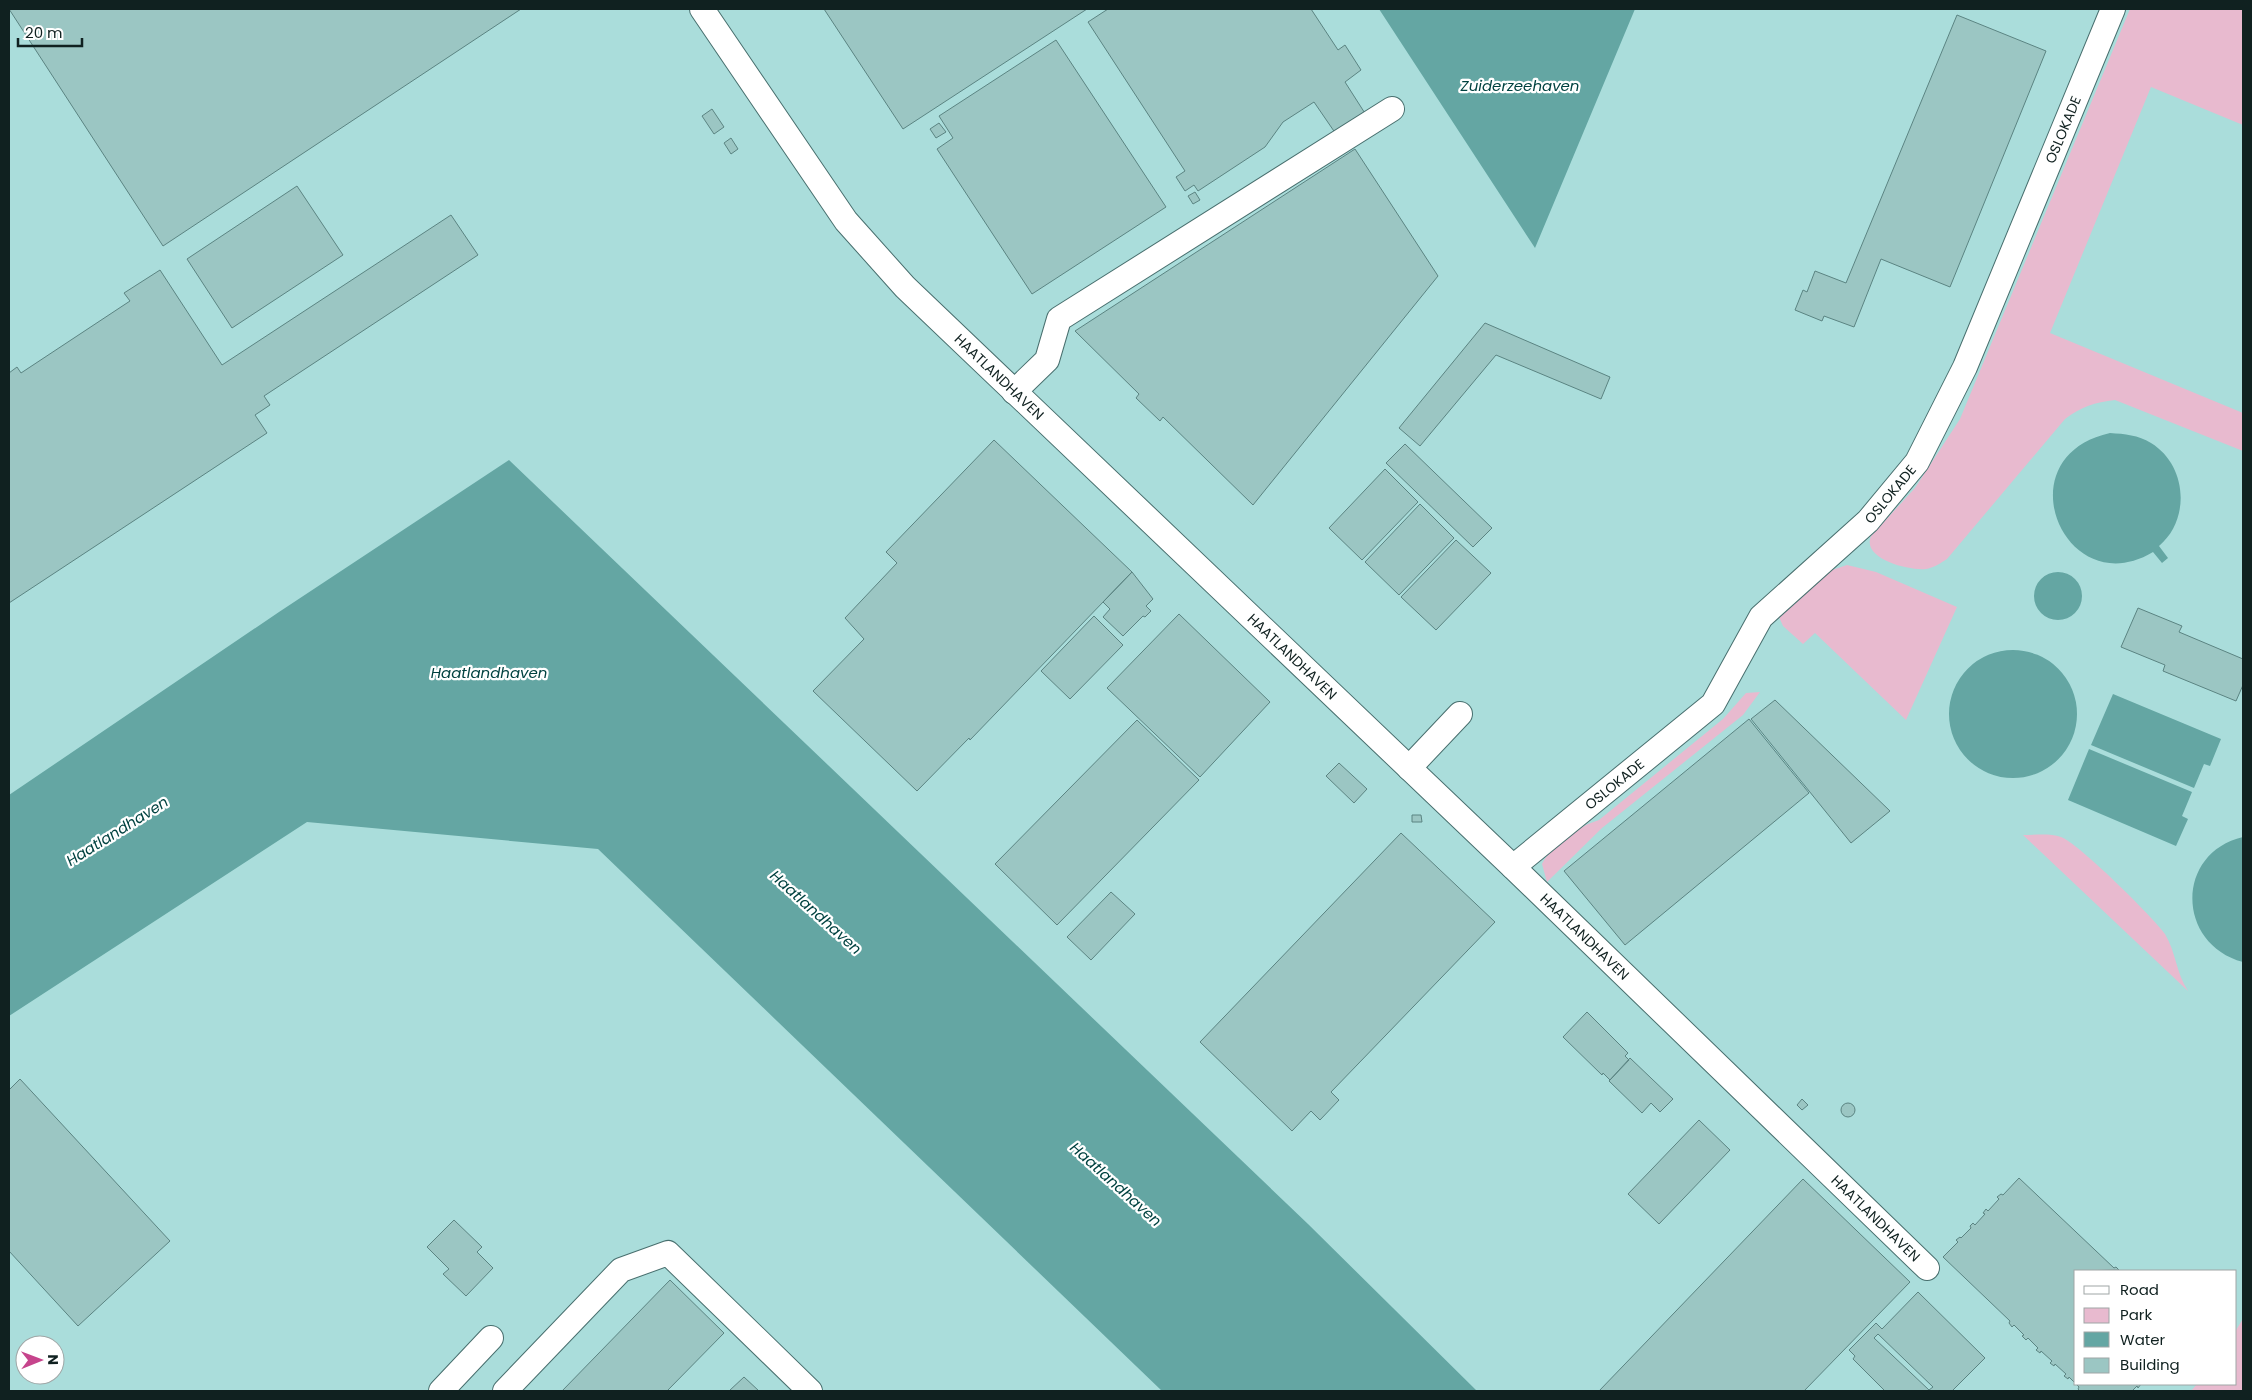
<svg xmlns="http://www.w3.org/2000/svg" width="2252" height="1400" viewBox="0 0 2252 1400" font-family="Poppins,sans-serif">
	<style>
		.built { fill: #aadddb; fill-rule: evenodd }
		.green { fill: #e8bacf }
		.water { fill: #64a6a3 }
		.building { fill: #9bc6c3; stroke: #5b8482; fill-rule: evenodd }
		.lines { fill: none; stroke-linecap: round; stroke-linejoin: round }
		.minor-casing { stroke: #486f6e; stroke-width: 26 }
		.minor { stroke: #fff; stroke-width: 24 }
		.labels { text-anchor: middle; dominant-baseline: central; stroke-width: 4.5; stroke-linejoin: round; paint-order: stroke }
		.street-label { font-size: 14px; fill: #102120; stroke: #fff }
		.water-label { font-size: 15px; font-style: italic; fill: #004240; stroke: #fff }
	</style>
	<rect width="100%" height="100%" fill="#bfeae8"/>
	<path class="built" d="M9,9H2243V1353L2236,1370V1271H2076V1384H2230L2227,1391H9ZM25,1345H55V1375H25Z"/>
	<path class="green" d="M2130,9H2243V125L2151,87L2050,333L2243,413V451L2115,400C2095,402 2081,407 2065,419L1947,559C1941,563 1933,568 1926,569C1909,571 1861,559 1871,536L1915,488L1960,419Z
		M1847,565L1876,572L1957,607L1906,720L1815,633L1803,644L1783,626L1778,615L1832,570Z
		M1760,692L1743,715L1602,828L1547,882L1542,864C1553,843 1577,827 1599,820L1723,719L1746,693Z
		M2023,835C2035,835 2050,833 2061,837C2077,842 2154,918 2165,934C2176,952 2176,973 2188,991Z
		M2243,1319V1391H2191L2197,1384H2236V1330Z"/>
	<path class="water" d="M1379,9H1635L1535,248Z
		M2110,433C2125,434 2138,435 2151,443C2187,465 2191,519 2159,546L2168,558L2162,563L2153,552C2065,605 2002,457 2110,433Z
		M509,460L1308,1224L1477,1391H1162L598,849L307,822L9,1016V795L279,612Z
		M2034 596a24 24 0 1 1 48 0a24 24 0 1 1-48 0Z
		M1949 714a64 64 0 1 1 128 0a64 64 0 1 1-128 0Z
		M2113,694L2221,739L2210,766L2204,764L2194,788L2091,745Z
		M2089,749L2192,792L2182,816L2188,819L2176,846L2068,800Z
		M2243,837V962C2176,944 2175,853 2243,837Z"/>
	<path class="building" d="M9,9H521L163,246Z
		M824,9H1087L903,129Z
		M1108,9H1311L1338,50L1345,45L1361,70L1345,82L1368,118L1338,137L1314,102L1283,122L1265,147L1198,191L1194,185L1185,191L1176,177L1185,171L1088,22Z
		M1957,15L2046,51L1950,287L1881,259L1854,327L1824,316L1822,321L1795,310L1803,290L1807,292L1815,271L1846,283Z
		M1056,40L1166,207L1032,294L937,149L953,138L939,116Z
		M712,109L724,127L714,134L702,116Z
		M939,123L946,132L936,138L930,129Z
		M731,138L738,149L731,154L724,143Z
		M1355,149L1438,276L1253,505L1163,417L1160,421L1136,398L1139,394L1075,331Z
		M297,186L343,255L232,328L187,259Z
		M1195,192L1200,200L1193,204L1188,196Z
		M451,215L478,255L264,396L270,405L255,415L267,433L9,603V373L17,367L21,373L130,301L124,293L160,270L222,365Z
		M1485,323L1610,377L1601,399L1496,355L1420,446L1399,428Z
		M994,440L1132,572L970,740L969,738L917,791L813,691L864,639L845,618L897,563L886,552Z
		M1405,444L1492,528L1473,547L1386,463Z
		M1385,469L1418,502L1362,560L1329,528Z
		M1420,504L1454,538L1399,595L1365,562Z
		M1456,540L1491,573L1436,630L1401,597Z
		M1132,572L1153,599L1146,606L1151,611L1145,617L1143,616L1123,636L1103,617L1110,609L1103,602Z
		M2138,608L2182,626L2179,632L2243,659V685L2236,701L2163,671L2165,665L2121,647Z
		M1179,614L1270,702L1200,777L1107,688Z
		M1094,616L1123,645L1070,699L1041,671Z
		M1775,700L1890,811L1851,843L1751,719Z
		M1749,719L1809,793L1625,945L1564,871Z
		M1137,720L1199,780L1057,925L995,864Z
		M1339,763L1367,789L1354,803L1326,776Z
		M1412,815H1421L1422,822H1412Z
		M1401,833L1495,922L1331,1092L1339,1100L1320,1120L1311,1111L1292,1131L1200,1042Z
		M1111,892L1135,914L1091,960L1067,937Z
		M1587,1012L1628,1053L1625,1056L1629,1060L1610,1080L1603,1073L1602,1075L1563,1037Z
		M1630,1058L1673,1099L1660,1112L1651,1103L1642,1113L1609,1081Z
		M20,1079L170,1241L78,1326L9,1251V1090Z
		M1802,1099L1808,1105L1802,1110L1797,1105Z
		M1841 1110a7 7 0 1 1 14 0a7 7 0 1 1-14 0Z
		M1699,1120L1730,1150L1659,1224L1628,1194Z
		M2019,1178L2114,1268L2116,1267L2119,1270L2076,1271V1384H2141L2138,1388L2137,1386L2132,1391H2080L2078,1389L2079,1387L2069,1377L2068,1379L2064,1376L2066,1374L2055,1364L2054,1366L2050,1363L2052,1361L2041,1351L2040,1353L2036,1350L2038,1348L2028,1338L2026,1340L2022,1336L2024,1335L2014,1325L2012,1327L2009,1323L2010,1321L1943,1257L1958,1242L1956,1240L1960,1237L1961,1238L1971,1228L1970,1226L1973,1223L1975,1225L1985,1214L1983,1213L1986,1209L1988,1211L1999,1199L1997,1197L2001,1194L2003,1195Z
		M1803,1179L1910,1282L1804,1391H1599Z
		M454,1220L482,1247L477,1252L493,1268L466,1296L443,1274L449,1269L427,1247Z
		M670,1280L724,1333L667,1391H562Z
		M1918,1292L1985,1358L1952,1391H1885L1853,1359L1855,1356L1849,1350L1876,1323L1882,1329ZM1878,1334L1933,1387L1929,1390L1874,1338Z
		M744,1377L759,1391H729Z"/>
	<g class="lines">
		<g class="minor-casing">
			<g id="minor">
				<path id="s1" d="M702,9L846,221L905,287L1513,867L1927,1268"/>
				<path d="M1014,392L1047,360L1059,319L1392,109"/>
				<path d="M1409,768L1460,714"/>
				<path id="s2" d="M1513,867L1713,704L1761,617L1868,521L1917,462L1965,367L2113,9"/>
				<path d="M441,1391L491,1338"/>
				<path d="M505,1391L621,1270L668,1253L810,1391"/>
			</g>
		</g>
		<use href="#minor" class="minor"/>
	</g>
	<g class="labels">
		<g class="street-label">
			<text stroke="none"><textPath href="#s2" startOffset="941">OSLOKADE</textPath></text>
			<text stroke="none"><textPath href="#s1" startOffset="475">HAATLANDHAVEN</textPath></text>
			<text stroke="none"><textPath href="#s2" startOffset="536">OSLOKADE</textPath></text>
			<text stroke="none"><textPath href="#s1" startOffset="880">HAATLANDHAVEN</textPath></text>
			<text stroke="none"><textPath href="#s2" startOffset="131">OSLOKADE</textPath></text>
			<text stroke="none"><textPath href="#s1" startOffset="1285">HAATLANDHAVEN</textPath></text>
			<text stroke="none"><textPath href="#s1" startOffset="1690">HAATLANDHAVEN</textPath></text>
		</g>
		<g class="water-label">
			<text x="1520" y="85">Zuiderzeehaven</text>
			<text x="489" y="672">Haatlandhaven</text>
			<text transform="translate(117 831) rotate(-32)">Haatlandhaven</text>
			<text transform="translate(816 912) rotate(42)">Haatlandhaven</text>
			<text transform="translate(1116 1184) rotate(42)">Haatlandhaven</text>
		</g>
	</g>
	<rect width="2252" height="1400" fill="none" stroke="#102120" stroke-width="20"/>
	<rect x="2074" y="1270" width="162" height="115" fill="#ffffff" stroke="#9fa6a6"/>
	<rect x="2084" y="1286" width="25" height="8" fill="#ffffff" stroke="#9fa6a6"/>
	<text x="2120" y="1295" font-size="15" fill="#102120">Road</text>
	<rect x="2084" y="1308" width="25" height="15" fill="#e8bacf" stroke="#9fa6a6"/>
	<text x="2120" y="1320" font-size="15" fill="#102120">Park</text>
	<rect x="2084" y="1332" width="25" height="15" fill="#64a6a3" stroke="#9fa6a6"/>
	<text x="2120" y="1345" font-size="15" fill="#102120">Water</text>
	<rect x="2084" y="1358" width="25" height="15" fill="#9bc6c3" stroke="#9fa6a6"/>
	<text x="2120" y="1370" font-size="15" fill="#102120">Building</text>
	<g transform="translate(40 1360) rotate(89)"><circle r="24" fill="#ffffff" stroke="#9fa6a6"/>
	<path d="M0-4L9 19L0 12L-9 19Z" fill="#c6448c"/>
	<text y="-8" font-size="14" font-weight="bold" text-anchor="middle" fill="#102120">N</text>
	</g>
	<path d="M18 38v8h64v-8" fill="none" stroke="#102120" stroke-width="2.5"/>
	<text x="25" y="38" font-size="15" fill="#102120" stroke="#ffffff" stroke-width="4" paint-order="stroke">20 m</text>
</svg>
